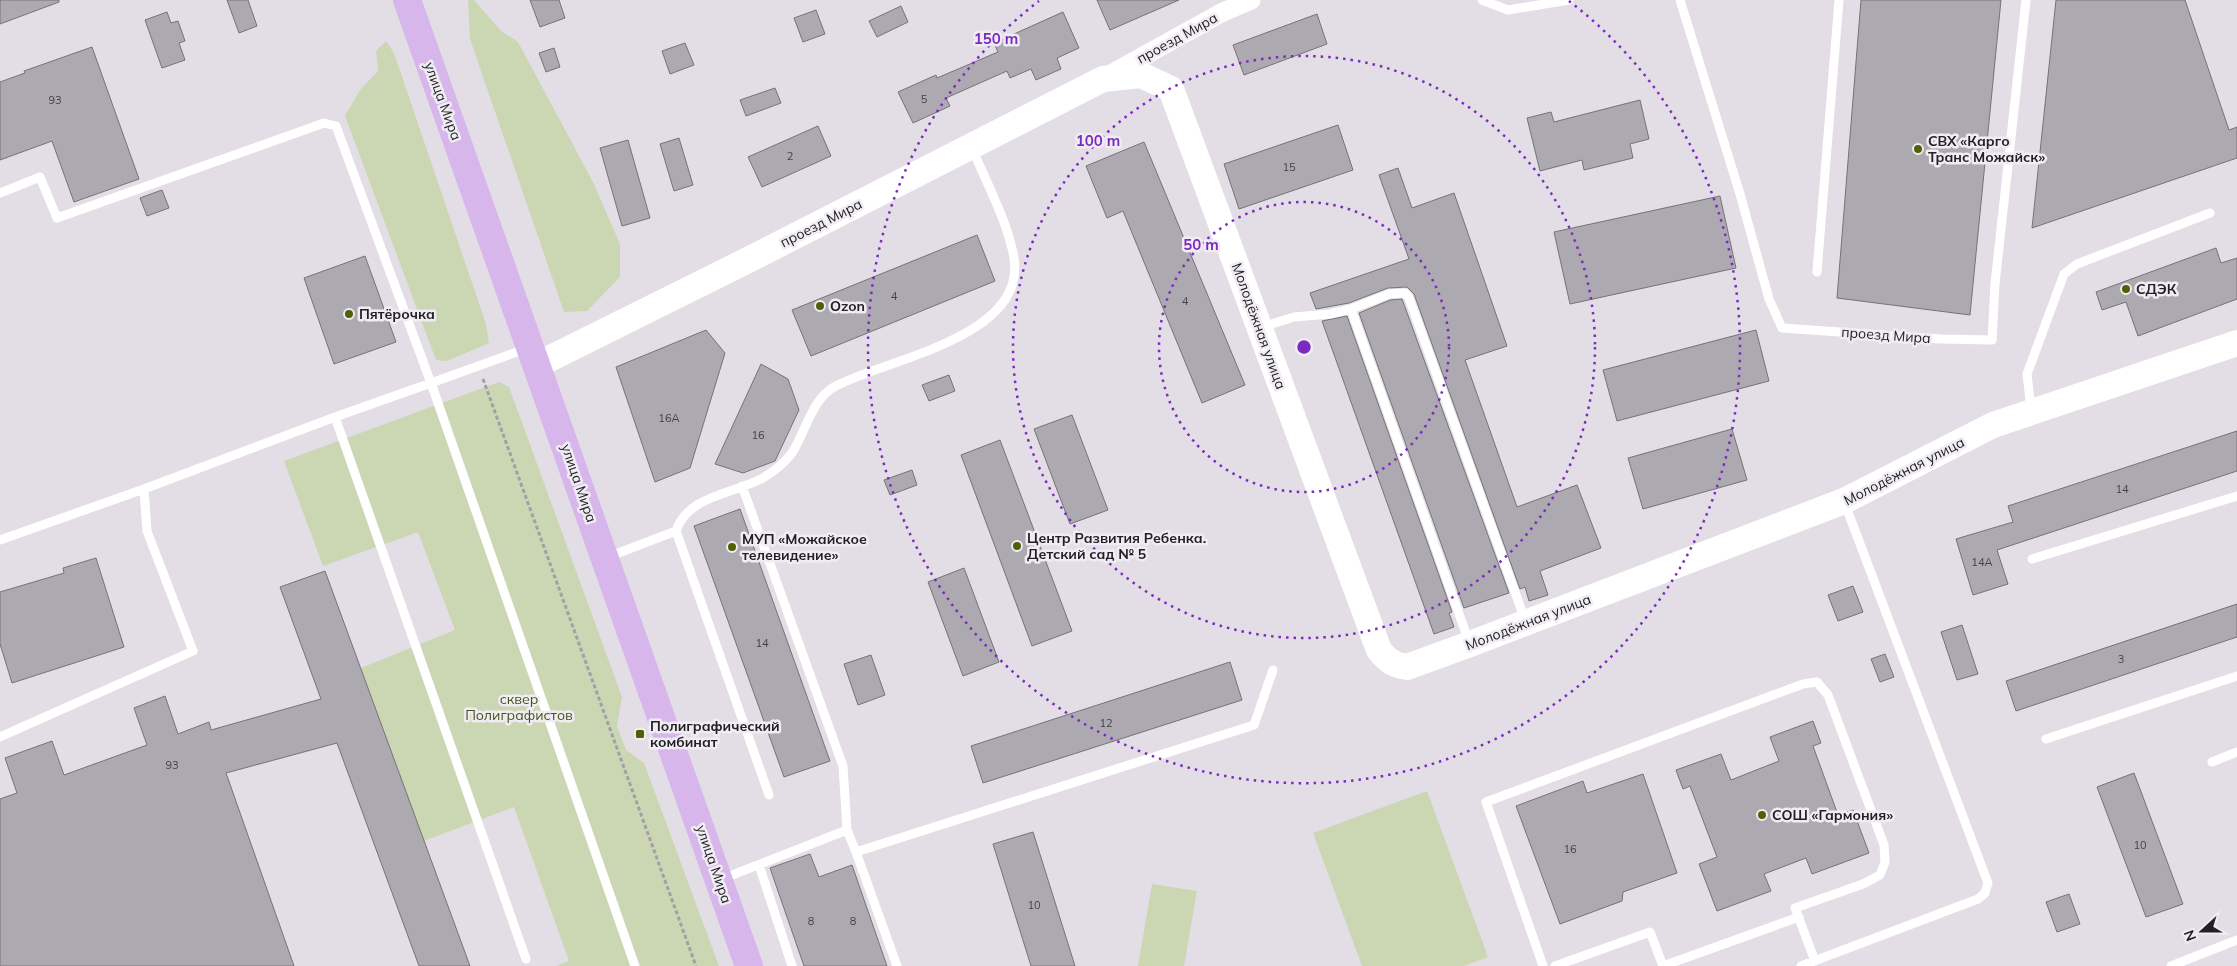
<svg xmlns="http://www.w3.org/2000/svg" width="2237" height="966" viewBox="0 0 2237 966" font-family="Mulish,sans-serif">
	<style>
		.green { fill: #cbd6b3 }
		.building { fill: #ada9b0; stroke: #767278 }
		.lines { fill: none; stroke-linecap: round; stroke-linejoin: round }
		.path { stroke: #a39fa5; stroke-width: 3; stroke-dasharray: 4 2.5; stroke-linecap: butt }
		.lane { stroke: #fff; stroke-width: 9 }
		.street { stroke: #fff; stroke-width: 19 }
		.secondary { stroke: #fff; stroke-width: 26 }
		.primary { stroke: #d7b6eb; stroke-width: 28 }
		.ring { fill: none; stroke: #7b2cbf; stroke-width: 2.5; stroke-dasharray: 2.5 5 }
		.poi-dot { fill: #4f6107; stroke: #f0ecf3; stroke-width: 2 }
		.labels { text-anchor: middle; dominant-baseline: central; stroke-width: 5; stroke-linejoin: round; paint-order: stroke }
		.number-label { font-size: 11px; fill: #454246 }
		.street-label { font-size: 14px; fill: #222023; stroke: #f0ecf3 }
		.poi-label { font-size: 14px; font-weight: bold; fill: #222023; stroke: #f0ecf3; text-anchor: start }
		.park-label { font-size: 14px; fill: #47541a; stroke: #f0ecf3 }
		.centre { fill: #7b2cbf; stroke: #f0ecf3; stroke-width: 2.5 }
		.ring-label { font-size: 15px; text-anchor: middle; font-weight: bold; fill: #7b2cbf; stroke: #f0ecf3; stroke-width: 5; stroke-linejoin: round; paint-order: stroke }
	</style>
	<rect width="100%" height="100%" fill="#e3dee6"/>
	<path class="green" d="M468,0H474L501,31L518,42L594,184L620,244V277L587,311L564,312L470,39Z
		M386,41L394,53L486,324L489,343L447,361L436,360L345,116L360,90L378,71L376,51Z
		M499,382L509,387L622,697L617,726L626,750L644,763L719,966H556L569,961L514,807L424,841L361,668L455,630L418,532L323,566L284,461Z
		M1427,791L1488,957L1464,966H1362L1313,833Z
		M1152,884L1197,891L1184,966H1138Z"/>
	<path class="building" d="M0,0H59V2L0,24Z
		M227,0H248L257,26L239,33Z
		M530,0H559L565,18L540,27Z
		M1097,0H1179L1110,30Z
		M1861,0H2001L1970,315L1837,298Z
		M2056,0H2185L2229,130L2237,127V158L2032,228Z
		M901,6L908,22L877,37L869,21Z
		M816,10L825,34L803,42L794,18Z
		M167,12L171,23L178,21L185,41L179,43L185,60L162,68L145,20Z
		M1063,12L1079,48L1057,58L1061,69L1036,80L1031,69L1010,78L1007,71L946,98L950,106L913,123L898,92L936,75L937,78L998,52L994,43Z
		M1317,14L1327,44L1244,75L1233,45Z
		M685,43L694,65L670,74L662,51Z
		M92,47L139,179L74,202L52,141L0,160V82L25,73L24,71Z
		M554,48L560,67L546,72L539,53Z
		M775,88L781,103L746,116L740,100Z
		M1640,100L1649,139L1630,144L1633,158L1584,170L1582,160L1540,171L1527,118L1551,112L1554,122Z
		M1338,125L1353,170L1239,209L1224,164Z
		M818,126L831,156L762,187L748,157Z
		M679,138L693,185L674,191L660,144Z
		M628,140L650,218L622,226L600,148Z
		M1144,142L1245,385L1202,403L1123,211L1107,218L1086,166Z
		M1398,168L1412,208L1454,193L1507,346L1465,360L1517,507L1577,485L1601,548L1540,571L1548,595L1529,601L1525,587L1520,589L1414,294L1407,287L1388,288L1349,303L1316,309L1310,293L1409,259L1379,175Z
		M162,190L169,208L147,216L140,198Z
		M1720,196L1736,268L1570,304L1554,232Z
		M977,235L995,281L811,356L792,310Z
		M2216,248L2221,263L2237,258V299L2138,336L2126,302L2102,310L2096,292Z
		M365,256L396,342L334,364L304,278Z
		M1402,299L1509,593L1464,608L1359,313L1390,300Z
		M1347,316L1452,612L1449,613L1454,627L1434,634L1322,321Z
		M706,330L725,353L690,468L655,482L616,367Z
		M1756,330L1769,381L1617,421L1603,370Z
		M761,364L788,379L799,410L775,461L743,473L715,464Z
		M949,375L955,391L929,401L922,385Z
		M1072,415L1108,510L1070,524L1034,429Z
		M1732,429L1747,480L1643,509L1628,458Z
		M2237,431V471L1997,550L2008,584L1973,595L1956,539L2013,522L2008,506Z
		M1000,440L1072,631L1032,646L961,455Z
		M912,470L917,485L890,495L884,480Z
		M740,509L830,761L784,777L694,526Z
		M96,558L124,647L12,683L0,644V592L64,573L63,568Z
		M964,568L999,662L963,676L928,582Z
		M325,571L470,966H419L337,743L226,773L294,966H0V799L17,793L5,758L52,741L64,775L147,745L134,708L165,696L178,734L209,722L211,730L321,699L280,587Z
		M1853,586L1863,612L1838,621L1828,595Z
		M2237,604V637L2016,711L2006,681Z
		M1962,625L1978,674L1957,680L1941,632Z
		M1885,654L1894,677L1880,682L1871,659Z
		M871,655L885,695L858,705L844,664Z
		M1230,662L1242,700L983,783L971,746Z
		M1813,721L1821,743L1813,746L1838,815L1853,810L1869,853L1812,874L1806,858L1764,874L1771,891L1717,911L1699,864L1717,857L1690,786L1683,789L1676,770L1721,754L1731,780L1779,761L1770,737Z
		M2134,773L2183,904L2146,917L2097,787Z
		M1643,774L1677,873L1623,892L1622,901L1560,924L1516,806L1583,781L1587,793Z
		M1033,832L1075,966H1031L993,844Z
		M810,854L819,877L852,865L887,966H804L770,868Z
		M2069,894L2080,924L2057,932L2046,902Z"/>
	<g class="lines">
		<path class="path" d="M483,379L696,966"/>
		<path class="lane" d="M1482,0L1508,10L1569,0
			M1680,0L1740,194L1769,299L1782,328L1940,339L1992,340L1995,284L2026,0
			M0,193L40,177L57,218L324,123L336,126L431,383L528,348
			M1817,272L1839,0
			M1351,309L1469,642
			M1262,327L1294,317L1330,314L1351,309L1389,294L1405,293L1409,298L1525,620
			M2031,409L2027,374L2064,274L2077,264L2210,213
			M742,486L843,766L847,830
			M0,540L144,489
			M608,557L676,531
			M2032,559L2237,496
			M0,737L193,651L147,531L144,489L335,417
			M2046,739L2237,676
			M2212,762L2237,752
			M769,795L676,531C688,495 734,494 763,478C773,472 785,462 792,453C805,433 812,399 834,387C885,359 1027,338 1014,258C1008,222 986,182 972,148
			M856,852L897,966
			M759,865L792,966
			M722,879L847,830L856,852L1254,725L1273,670
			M526,959L335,417L431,383L635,966
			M1543,966L1486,802L1803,684L1817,682L1828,695L1884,845L1885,862L1880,875L1863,884L1795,908L1815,961
			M1555,966L1650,932L1663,966L1799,917
			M1801,966L1978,899L1985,893L1988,883L1845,504
			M2171,966L2237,940"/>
		<path class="street" d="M1111,74L1221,13L1251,0"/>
		<path class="secondary" d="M537,365L758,255L1103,79L1141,75L1171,89L1379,650C1387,660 1393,665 1407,667L1470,644L1844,501L1993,425L2237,343"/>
		<path class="primary" d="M407,0L749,966"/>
	</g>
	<g class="ring">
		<circle cx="1304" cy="347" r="145"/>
		<circle cx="1304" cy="347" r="291"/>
		<path d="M1569 1A436 436 0 1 1 1039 1"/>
	</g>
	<g class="poi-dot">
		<circle cx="1918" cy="149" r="5"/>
		<circle cx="2126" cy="289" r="5"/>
		<circle cx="820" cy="306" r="5"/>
		<circle cx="349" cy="314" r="5"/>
		<circle cx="1017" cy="546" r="5"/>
		<circle cx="732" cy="547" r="5"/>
		<rect x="635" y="729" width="10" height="10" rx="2.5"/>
		<circle cx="1762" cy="815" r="5"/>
	</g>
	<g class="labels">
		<g class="number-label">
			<text x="924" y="99">5</text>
			<text x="55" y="100">93</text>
			<text x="790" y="156">2</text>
			<text x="1289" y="167">15</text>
			<text x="894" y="296">4</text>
			<text x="1185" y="301">4</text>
			<text x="669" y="418">16А</text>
			<text x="758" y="435">16</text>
			<text x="2122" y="489">14</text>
			<text x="1982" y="562">14А</text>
			<text x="762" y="643">14</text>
			<text x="2121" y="659">3</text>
			<text x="1106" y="723">12</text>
			<text x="172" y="765">93</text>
			<text x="2140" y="845">10</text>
			<text x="1570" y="849">16</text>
			<text x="1034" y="905">10</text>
			<text x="811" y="921">8</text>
			<text x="853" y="921">8</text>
		</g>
		<g class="street-label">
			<text transform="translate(1177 38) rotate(-29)">проезд Мира</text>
			<text transform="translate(443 101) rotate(70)">улица Мира</text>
			<text transform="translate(821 223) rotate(-27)">проезд Мира</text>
			<text transform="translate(1259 326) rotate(70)">Молодёжная улица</text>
			<text transform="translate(1886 335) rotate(4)">проезд Мира</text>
			<text transform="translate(1904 471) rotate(-27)">Молодёжная улица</text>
			<text transform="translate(579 483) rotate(71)">улица Мира</text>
			<text transform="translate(1528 622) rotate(-21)">Молодёжная улица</text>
			<text transform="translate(714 864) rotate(71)">улица Мира</text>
		</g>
		<g class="poi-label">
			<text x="1928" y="141">СВХ «Карго<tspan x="1928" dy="16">Транс Можайск»</tspan></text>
			<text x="2136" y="289">СДЭК</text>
			<text x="830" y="306">Ozon</text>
			<text x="359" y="314">Пятёрочка</text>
			<text x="1027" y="538">Центр Развития Ребенка.<tspan x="1027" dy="16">Детский сад № 5</tspan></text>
			<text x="742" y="539">МУП «Можайское<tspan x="742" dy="16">телевидение»</tspan></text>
			<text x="650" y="726">Полиграфический<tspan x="650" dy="16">комбинат</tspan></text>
			<text x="1772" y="815">СОШ «Гармония»</text>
		</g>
		<g class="park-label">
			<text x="519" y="699">сквер<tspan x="519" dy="16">Полиграфистов</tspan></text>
		</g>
	</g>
	<circle cx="1304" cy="347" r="8" class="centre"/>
	<g class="ring-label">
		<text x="996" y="44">150 m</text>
		<text x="1098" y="146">100 m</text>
		<text x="1201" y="250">50 m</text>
	</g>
	<g transform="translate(2202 931) rotate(249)" stroke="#f0ecf3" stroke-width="4" paint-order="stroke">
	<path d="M0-4L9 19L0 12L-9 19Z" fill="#222023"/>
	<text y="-8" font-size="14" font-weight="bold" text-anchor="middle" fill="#222023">N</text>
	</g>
</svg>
